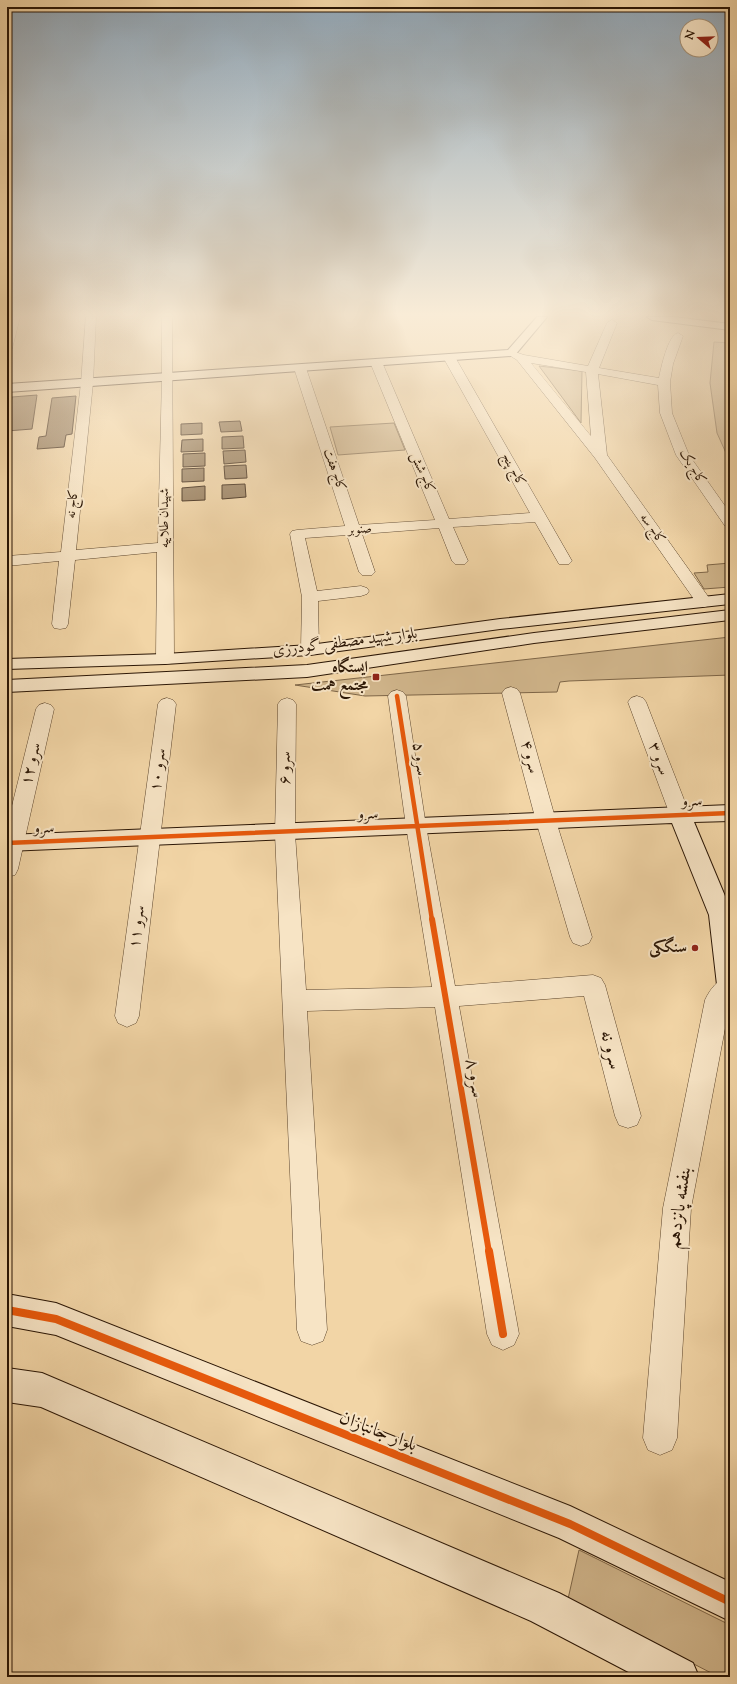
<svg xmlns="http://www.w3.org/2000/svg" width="737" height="1684" viewBox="0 0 737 1684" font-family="'Sorts Mill Goudy',Amiri,serif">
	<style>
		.green { fill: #d0b58b; stroke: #7e6648 }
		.building { fill: #927959; stroke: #2b1605 }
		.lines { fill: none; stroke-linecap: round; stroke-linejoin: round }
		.street-casing { stroke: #5d462d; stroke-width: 1 }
		.secondary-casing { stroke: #2b1605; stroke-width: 2 }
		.street { fill: #f7e4c5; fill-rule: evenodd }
		.secondary { fill: #f7e4c5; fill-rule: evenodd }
		.cycleway-far2-casing { stroke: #f7e4c5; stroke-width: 7 }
		.cycleway-far1-casing { stroke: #f7e4c5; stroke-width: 8 }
		.cycleway-casing { stroke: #f7e4c5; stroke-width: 10 }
		.cycleway-far2 { stroke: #e8590c; stroke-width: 4.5 }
		.cycleway-far1 { stroke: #e8590c; stroke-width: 6 }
		.cycleway { stroke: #e8590c; stroke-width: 8 }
		.poi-dot { fill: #8f2418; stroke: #f7e4c5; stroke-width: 1.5 }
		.labels { text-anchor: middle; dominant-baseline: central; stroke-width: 4; stroke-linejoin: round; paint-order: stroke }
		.far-street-label { font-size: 13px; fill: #2b1605; stroke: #f7e4c5 }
		.street-label { font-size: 16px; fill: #2b1605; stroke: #f7e4c5 }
		.poi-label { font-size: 16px; font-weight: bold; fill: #2b1605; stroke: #f7e4c5; text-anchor: end }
		.near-street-label { font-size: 19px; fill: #2b1605; stroke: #f7e4c5 }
	</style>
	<rect width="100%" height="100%" fill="#f2d5a6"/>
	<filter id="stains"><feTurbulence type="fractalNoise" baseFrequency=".005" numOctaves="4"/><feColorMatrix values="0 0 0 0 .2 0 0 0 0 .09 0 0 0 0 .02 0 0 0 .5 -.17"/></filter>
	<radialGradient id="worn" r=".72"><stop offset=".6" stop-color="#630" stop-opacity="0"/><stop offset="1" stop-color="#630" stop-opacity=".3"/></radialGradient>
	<path class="green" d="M714,342L730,343V462L717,433L710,383Z
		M539,366L582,371L581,423Z
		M394,423L405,450L338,455L330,427Z
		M730,563V587L704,589L694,573L708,572L707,565Z
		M730,637V675L569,681L560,682L557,692L365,696L295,685Z
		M579,1550L730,1625V1677H719L568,1599Z"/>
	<path class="building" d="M37,395L32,429L7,431L12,397Z
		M76,396L72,434L66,435L64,447L37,449L39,437L46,436L52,398Z
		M240,421L242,431L221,432L219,422Z
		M202,423V434L181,435V424Z
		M243,436L244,448L222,449V437Z
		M203,439V451L181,452L182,440Z
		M245,450L246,462L224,464L223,451Z
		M205,453V466L183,467V454Z
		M246,465L247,478L225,479L224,466Z
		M204,468V481L182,482V469Z
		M245,484L246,497L222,499V485Z
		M205,486V500L182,501V488Z"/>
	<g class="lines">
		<g class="street-casing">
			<path id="street" d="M10,317H20L12,349L7,352V328Z
				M86,317H96L93,383L76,550L158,543L162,377V317H172L174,659L171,663L165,664L159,663L156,659L157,552L75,560L68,624L66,628L60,629L54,628L52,624L59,561L7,566V556L61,552L81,383Z
				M612,320L617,323L599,368L659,378C661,368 668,335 678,333L683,336L673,364L670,382L672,413L689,455L730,513V527L725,526L676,455L660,413L658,385L598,374L607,455L712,602L710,605L704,607L698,605L595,458L517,360L509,355L515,352L524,355L588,366L607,323ZM531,363L586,372L591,436Z
				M449,354L455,357L572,561L569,564H559L535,522L453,527L468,561L465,564H455L452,561L439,528L362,534L375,572L372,575H362L359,572L347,535L305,538L317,591L361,586L367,588L369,591L367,594L361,596L318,601L319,650L316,654L310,655L304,654L301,650L302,597L290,534L292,531L297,530L345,526L294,368L296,366L300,365L306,368L359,525L435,520L370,362L376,359L382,362L449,519L530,513L443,357Z
				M511,687L517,689L520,693L556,821L592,937L589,943L581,946L573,943L570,937L536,821L502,693L505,689Z
				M397,690L403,692L406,696L426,826L455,986L593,975L601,978L605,985L641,1116L637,1125L628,1128L619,1125L615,1116L584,996L459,1006L519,1334L514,1345L503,1350L492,1345L487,1334L435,1007L307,1011L327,1330L323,1341L312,1345L301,1341L297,1330L275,834L278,704L281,700L287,698L293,700L296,704L295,834L306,990L432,987L406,826L388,696L391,692Z
				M637,696L643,698L646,702L690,815L687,820L680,822L673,820L670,815L628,702L631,698Z
				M167,698L173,700L176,704L139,1016L136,1023L127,1027L118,1023L115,1016L158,704L161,700Z
				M45,703L51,705L54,709L18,869L15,875L7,877V826L36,709L39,705Z
				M730,975V1002L691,1208L677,1438L672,1450L660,1455L648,1450L643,1438L663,1208L705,1000C710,989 718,979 730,975Z"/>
		</g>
		<g class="secondary-casing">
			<path id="secondary" d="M537,317H547L515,355L511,356L7,392V384L508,350Z
				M647,317H674L730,324V330L652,320Z
				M730,594V604L500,629L310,655L165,664L7,669V659L165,654L310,645L500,619Z
				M730,610V620L534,643L307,677L7,692V680L307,665L534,633Z
				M730,805V821L694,822L730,908V995L721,992L717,985L709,915L672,823L7,851V835Z
				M7,1294L56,1303L570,1506L730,1582V1621L559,1538L56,1335L7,1326Z
				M7,1368L42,1373L559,1593L693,1663L699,1677H638L531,1621L41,1407L7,1402Z"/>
		</g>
		<use href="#street" class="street"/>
		<use href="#secondary" class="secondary"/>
		<g class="cycleway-far2-casing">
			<path id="cycleway-far2" d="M397,696L432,920
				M7,843L730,813"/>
		</g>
		<g class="cycleway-far1-casing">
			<path id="cycleway-far1" d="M432,919L489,1252"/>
		</g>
		<g class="cycleway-casing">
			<path id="cycleway" d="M489,1251L503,1334
				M7,1310L56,1319L570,1524L730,1602"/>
		</g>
		<use href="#cycleway-far2" class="cycleway-far2"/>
		<use href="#cycleway-far1" class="cycleway-far1"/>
		<use href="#cycleway" class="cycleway"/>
	</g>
	<linearGradient id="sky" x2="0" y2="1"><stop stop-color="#91a7b8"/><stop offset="0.57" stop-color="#f9ecd7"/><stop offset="1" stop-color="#f9ecd7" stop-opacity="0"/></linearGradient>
	<rect width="737" height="552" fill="url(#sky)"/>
	<g class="poi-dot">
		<rect x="372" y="673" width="8" height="8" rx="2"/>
		<circle cx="695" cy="948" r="4"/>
	</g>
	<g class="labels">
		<g class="far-street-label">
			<text transform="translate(692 467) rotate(59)">کاج یک</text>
			<text transform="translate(334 470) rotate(71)">کاج هفت</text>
			<text transform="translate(513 470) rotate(61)">کاج پنج</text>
			<text transform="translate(422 473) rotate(67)">کاج شش</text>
			<text transform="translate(73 504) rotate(-84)">کاج نه</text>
			<text transform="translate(165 518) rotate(-90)">شهیدان طلاییه</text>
			<text transform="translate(652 529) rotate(55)">کاج سه</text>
			<text transform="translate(360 530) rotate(-4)">صنوبر</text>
		</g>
		<g class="street-label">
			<text transform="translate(345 643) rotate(-7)">بلوار شهید مصطفی گودرزی</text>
			<text transform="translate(529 757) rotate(75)">سرو ۴</text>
			<text transform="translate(419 759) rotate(82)">سرو ۵</text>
			<text transform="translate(658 759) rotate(69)">سرو ۳</text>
			<text transform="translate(32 764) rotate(-77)">سرو ۱۲</text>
			<text transform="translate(286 768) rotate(-89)">سرو ۶</text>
			<text transform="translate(159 770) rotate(-83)">سرو ۱۰</text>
			<text transform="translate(692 802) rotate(-2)">سرو</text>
			<text transform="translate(368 815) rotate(-2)">سرو</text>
			<text transform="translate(44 829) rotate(-2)">سرو</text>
			<text transform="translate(138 927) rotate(-83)">سرو ۱۱</text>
		</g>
		<g class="poi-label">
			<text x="368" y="668">ایستگاه<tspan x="368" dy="18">مجتمع همت</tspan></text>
			<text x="687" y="948">سنگکی</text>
		</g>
		<g class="near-street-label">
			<text transform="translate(610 1050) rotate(75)">سرو نه</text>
			<text transform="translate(474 1078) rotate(80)">سرو ۸</text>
			<text transform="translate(680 1208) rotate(-82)">بنفشه پانزدهم</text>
			<text transform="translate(378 1432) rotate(21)">بلوار جانبازان</text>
		</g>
	</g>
	<rect width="737" height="1684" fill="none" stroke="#f2d5a6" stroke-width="24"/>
	<rect x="8" y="8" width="721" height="1668" fill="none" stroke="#2b1605" stroke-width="2"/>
	<rect x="12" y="12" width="713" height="1660" fill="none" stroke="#2b1605"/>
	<g transform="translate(699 38) rotate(289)"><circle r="19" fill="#f7e4c5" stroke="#a59278"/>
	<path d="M0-3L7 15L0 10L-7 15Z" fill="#8f2418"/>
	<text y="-6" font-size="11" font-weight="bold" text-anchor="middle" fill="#2b1605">N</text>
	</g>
	<rect width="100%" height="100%" filter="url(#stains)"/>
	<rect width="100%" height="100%" fill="url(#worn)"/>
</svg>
